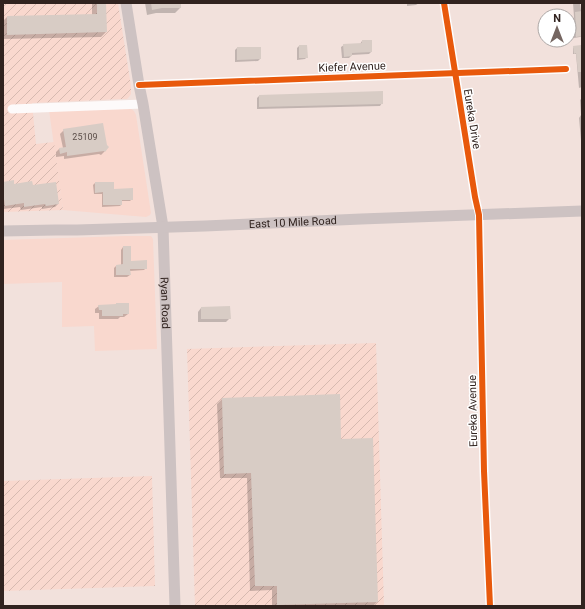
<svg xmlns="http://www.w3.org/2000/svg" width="585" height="609" viewBox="0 0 585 609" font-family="Roboto,sans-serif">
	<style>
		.built { fill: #f9d8ce }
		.industrial { fill: url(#industrial-furrows) }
		.shadow { fill: #0003 }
		.building { fill: #d8ccc5 }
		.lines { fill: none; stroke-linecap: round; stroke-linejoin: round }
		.minor { stroke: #fdfafa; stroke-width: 9 }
		.major { stroke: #cdc2c2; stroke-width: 11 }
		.cycleway-casing { stroke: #fff; stroke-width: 8 }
		.cycleway { stroke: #e8590c; stroke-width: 6 }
		.labels { text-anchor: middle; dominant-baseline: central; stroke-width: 3; stroke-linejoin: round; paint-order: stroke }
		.number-label { font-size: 9px; fill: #5c4f4a }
		.street-label { font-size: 11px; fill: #31231f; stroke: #fff }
	</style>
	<defs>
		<pattern id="industrial-furrows" width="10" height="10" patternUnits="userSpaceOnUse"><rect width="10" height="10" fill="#f9d8ce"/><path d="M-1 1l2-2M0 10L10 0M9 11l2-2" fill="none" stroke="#d6b9b0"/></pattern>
	</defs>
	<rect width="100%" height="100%" fill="#f2e1dc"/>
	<path class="built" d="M131,109L134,111L136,115L151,213L150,215L146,217L63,210L49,110Z
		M125,236H151L153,239L157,349L95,351L94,326L62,327V282L3,284V240Z"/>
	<path class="industrial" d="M3,3H118L131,86V94L129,97L127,99H122L32,103L36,144L54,142L63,210L3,212Z
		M376,343L384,606H195L187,349Z
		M152,476L155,586L3,591V481Z"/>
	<path class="shadow" d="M93,3H105L106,32L101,37L3,39V21L7,17L92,15V4Z
		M145,3H180V8L175,13H156L147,15Z
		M407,3H419L416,5L407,6Z
		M573,3H580L582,18V36L580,37L574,38V32L575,31Z
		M362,41L371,52L369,54L351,55V56L349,58H342L341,47L344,45L360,44Z
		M299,46L307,57L305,59L297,60V48Z
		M574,47L582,64V87L579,88L576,54H573V48Z
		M237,48H260V59L258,61L235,62V50Z
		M382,92V103L380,106L257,109V98L259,96Z
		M581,99H582V152L579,118L581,115L580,100Z
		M64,130L105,151L101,155L99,154L64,159V156L56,157V152L59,149L63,148L60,134Z
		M3,183L32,186L58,204L55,207L42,209V207L21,210L20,207L3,209Z
		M95,183L113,190L132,199L130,201H121V205L120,206L102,207V194H94L93,185Z
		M123,247H130V262L146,268L144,270L130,271V275L127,277H114V268L116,266L121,265V250Z
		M99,306L128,314L124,317H120L118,319H99V313H95V309Z
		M201,308L230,318L226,322H198V312Z
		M222,399L340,440L377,602L373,606H272V590L250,591L247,478H220L217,404Z"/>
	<path class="building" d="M97,3H106L107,32L7,35V16L97,14Z
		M151,3H181V8H162L152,10Z
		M582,11V36L576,37L575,29H576L575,12Z
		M362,40H372V52L352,53V56L344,57L343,44L362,43Z
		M299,45H307L308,58H299Z
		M581,45L582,72H578L576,53L574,54L573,46Z
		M237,47H261V59L237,60Z
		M383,91V104L259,107V95Z
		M103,123L107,145L109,147L105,152L104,151L67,156V152L60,154L59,148L66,147L63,129Z
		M14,180V184L32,181L33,185L56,182L59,204L46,206L45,204L24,207V203L5,206L3,192V182Z
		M95,182H114V189L133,188V200H122V205H103V192L95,193Z
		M123,246H131V261L147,260V269H130L131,275H116V265L123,264Z
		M116,303H129V314H123V316H102V310H99L98,305L116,304Z
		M230,306L231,319H201V307Z
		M340,394L341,439L373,438L378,602L277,605V586H255L251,473L224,474L222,398Z"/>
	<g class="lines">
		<path class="minor" d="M444,3L475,197L479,215L484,471L490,606
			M139,85L566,69
			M12,109L143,104"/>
		<g class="major">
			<path id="s1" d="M126,3L139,85L143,104L163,227L175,606"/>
			<path id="s2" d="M3,231L55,230H77L205,226L361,219L582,211"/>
		</g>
		<g class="cycleway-casing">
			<path id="cycleway" d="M444,3L475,197L479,215L484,471L490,606
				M139,85L566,69"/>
		</g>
		<use href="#cycleway" class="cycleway"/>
	</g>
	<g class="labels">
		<g class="number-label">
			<text x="85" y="137">25109</text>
		</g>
		<g class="street-label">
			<text transform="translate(352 67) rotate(-2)">Kiefer Avenue</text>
			<text transform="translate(472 119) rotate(81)">Eureka Drive</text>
			<text stroke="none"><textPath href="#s2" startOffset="290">East 10 Mile Road</textPath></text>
			<text stroke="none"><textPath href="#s1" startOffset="303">Ryan Road</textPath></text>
			<text transform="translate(473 411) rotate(-91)">Eureka Avenue</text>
		</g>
	</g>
	<rect width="585" height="609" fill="none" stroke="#31231f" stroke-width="8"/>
	<g transform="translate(557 28)"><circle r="19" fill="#ffffff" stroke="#ada7a5"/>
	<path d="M0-3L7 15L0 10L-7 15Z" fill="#756661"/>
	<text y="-6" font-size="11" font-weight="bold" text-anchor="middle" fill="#31231f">N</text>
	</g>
</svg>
